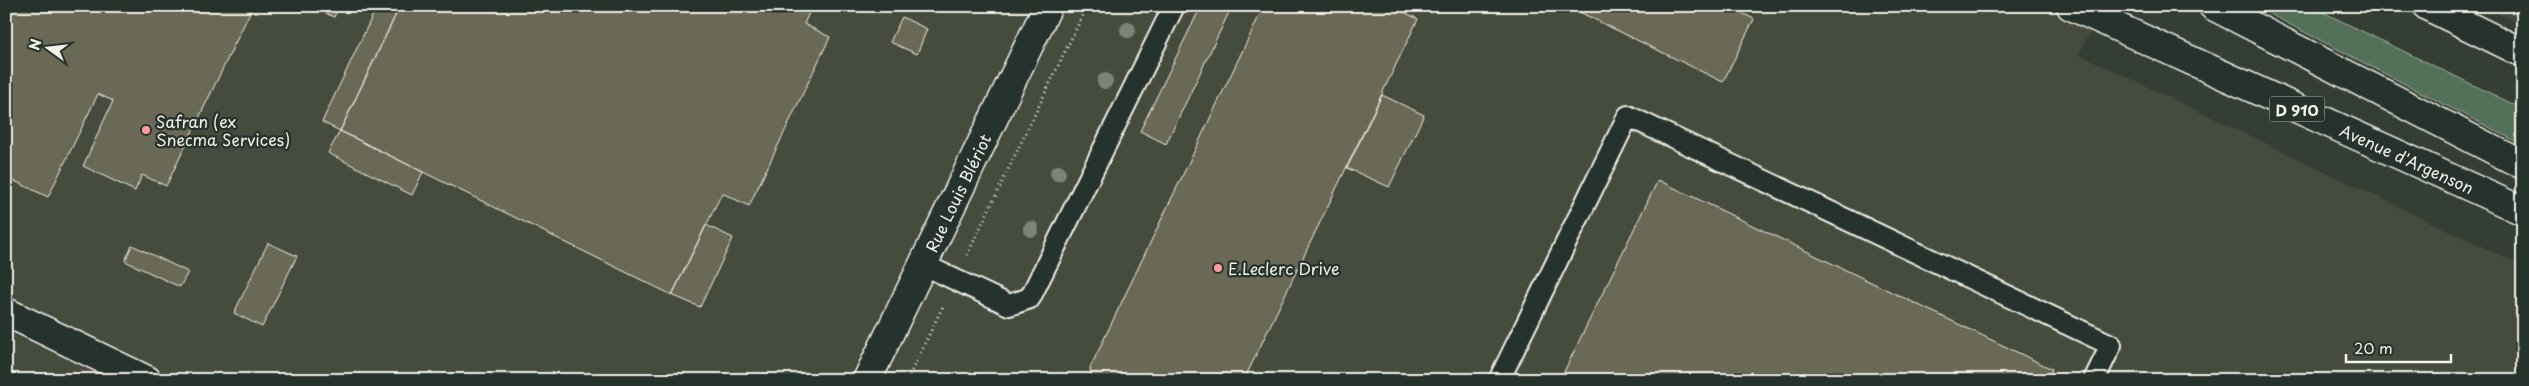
<svg xmlns="http://www.w3.org/2000/svg" width="2529" height="386" viewBox="0 0 2529 386" font-family="'Playpen Sans',sans-serif">
	<style>
		.built { fill: #444b3e }
		.green { fill: #537058; stroke: #a4b0a0 }
		.building { fill: #6a6954; stroke: #f4f1e8 }
		.lines { fill: none; stroke-linecap: round; stroke-linejoin: round }
		.lane-casing { stroke: #f4f1e8; stroke-width: 24 }
		.street-casing { stroke: #f4f1e8; stroke-width: 31 }
		.primary-casing { stroke: #f4f1e8; stroke-width: 31 }
		.path { stroke: #f4f1e8; stroke-width: 3; stroke-dasharray: 1 4; stroke-linecap: butt }
		.lane { stroke: #26332d; stroke-width: 20 }
		.street { stroke: #26332d; stroke-width: 28 }
		.primary { stroke: #26332d; stroke-width: 28 }
		.tree { fill: #7a8478 }
		.poi-dot { fill: #ff9aa2; stroke: #26332d; stroke-width: 2 }
		.labels { text-anchor: middle; dominant-baseline: central; stroke-width: 4.5; stroke-linejoin: round; paint-order: stroke }
		.shield { fill: #26332d; stroke: #b6b8b0; stroke-width: 1 }
		.shield-label { font-size: 15px; font-weight: bold; fill: #f4f1e8 }
		.poi-label { font-size: 16px; fill: #f4f1e8; stroke: #26332d; text-anchor: start }
		.street-label { font-size: 16px; fill: #f4f1e8; stroke: #26332d }
	</style>
	<rect width="100%" height="100%" fill="#343e35"/>
	<filter id="ink" filterUnits="userSpaceOnUse"><feTurbulence type="fractalNoise" baseFrequency=".02" numOctaves="2"/><feDisplacementMap in="SourceGraphic" scale="10" xChannelSelector="R" yChannelSelector="G"/><feConvolveMatrix kernelMatrix="1 2 1 2 8 2 1 2 1" color-interpolation-filters="sRGB"/></filter>
	<g filter="url(#ink)">
		<path class="built" d="M6,6H2103L2079,54L2523,266V380H6Z
			M2484,6H2523V26Z"/>
		<path class="green" d="M2254,6H2310L2523,109V145Z"/>
		<path class="building" d="M6,6H253L166,186L142,175L135,191L83,166L113,101L98,94L48,197L6,177L13,163L6,159Z
			M316,6H339L334,17L315,8Z
			M377,6H400L340,131L322,122Z
			M400,6H812L804,24L830,37L749,206L722,193L672,295L340,131Z
			M1201,6H1232L1166,144L1140,131Z
			M1264,6H1392L1418,19L1244,380H1092L1090,368Z
			M1567,6H1728L1754,19L1723,82Z
			M902,17L927,29L917,54L890,42Z
			M1382,95L1424,115L1389,187L1347,168Z
			M340,131L423,172L412,195L328,153Z
			M1658,180L2052,369L2048,380H1560Z
			M706,225L733,238L700,307L672,295Z
			M268,243L297,256L262,327L234,313Z
			M132,245L188,272L180,287L125,261Z"/>
		<g class="lines">
			<g class="lane-casing">
				<path id="lane" d="M922,264L1009,305L1030,298L1174,6
					M1499,380L1628,116L2111,345L2094,380"/>
			</g>
			<g class="street-casing">
				<g id="street">
					<path d="M2427,6L2523,53"/>
					<path d="M6,312L147,380"/>
					<path id="s1" d="M867,380L1048,6"/>
				</g>
			</g>
			<g class="primary-casing">
				<g id="primary">
					<path id="s2" d="M2071,6L2523,211"/>
					<path d="M2213,6L2523,165"/>
				</g>
			</g>
			<path class="path" d="M967,255L1087,6
				M907,380L944,304"/>
			<use href="#lane" class="lane"/>
			<use href="#street" class="street"/>
			<use href="#primary" class="primary"/>
		</g>
		<g class="tree">
			<circle cx="1128" cy="30" r="8"/>
			<circle cx="1105" cy="81" r="8"/>
			<circle cx="1058" cy="173" r="8"/>
			<circle cx="1031" cy="229" r="8"/>
		</g>
	</g>
	<g class="poi-dot">
		<circle cx="146" cy="130" r="5"/>
		<circle cx="1218" cy="268" r="5"/>
	</g>
	<g class="labels">
		<rect class="shield" x="2269.5" y="96.5" width="55" height="25" rx="4"/>
		<g class="shield-label">
			<text x="2297" y="109">D 910</text>
		</g>
		<g class="poi-label">
			<text x="156" y="121">Safran (ex<tspan x="156" dy="18">Snecma Services)</tspan></text>
			<text x="1228" y="268">E.Leclerc Drive</text>
		</g>
		<g class="street-label">
			<text stroke="none"><textPath href="#s2" startOffset="369">Avenue d'Argenson</textPath></text>
			<text stroke="none"><textPath href="#s1" startOffset="208">Rue Louis Blériot</textPath></text>
		</g>
	</g>
	<rect width="2529" height="386" fill="none" stroke="#26332d" stroke-width="25"/>
	<rect x="12" y="12" width="2504" height="361" fill="none" stroke="#f4f1e8" stroke-width="2" filter="url(#ink)"/>
	<g transform="translate(48 48) rotate(285)" stroke="#26332d" stroke-width="4" paint-order="stroke">
	<path d="M0-4L9 19L0 12L-9 19Z" fill="#f4f1e8"/>
	<text y="-8" font-size="14" font-weight="bold" text-anchor="middle" fill="#f4f1e8">N</text>
	</g>
	<path d="M2346 354v8h105v-8" fill="none" stroke="#f4f1e8" stroke-width="2.5"/>
	<text x="2354" y="354" font-size="15" fill="#f4f1e8" stroke="#26332d" stroke-width="4" paint-order="stroke">20 m</text>
</svg>
